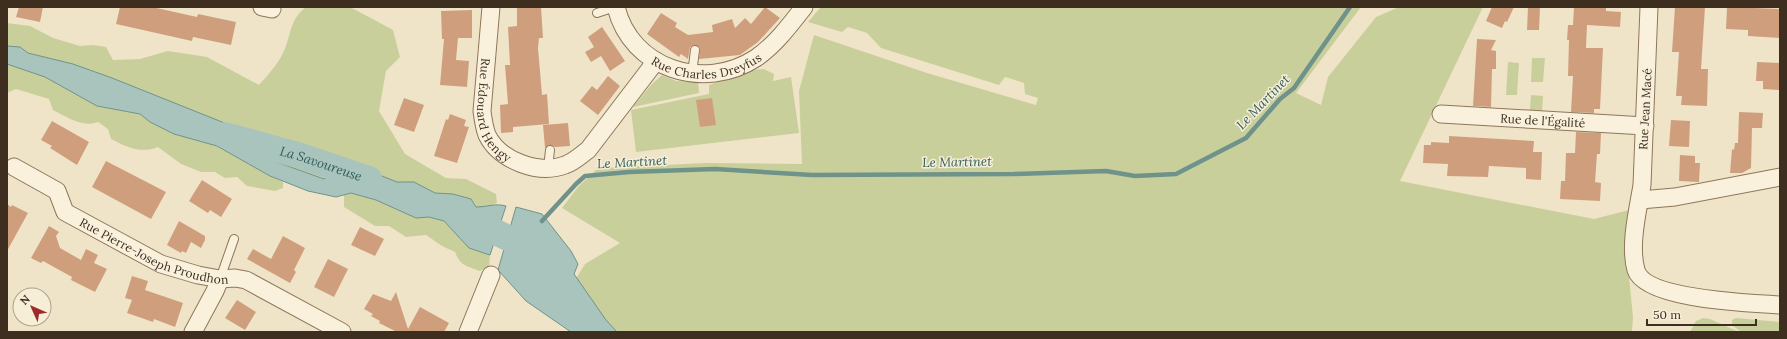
<svg xmlns="http://www.w3.org/2000/svg" width="1787" height="339" viewBox="0 0 1787 339" font-family="Lora,serif">
	<style>
		.green { fill: #c9cf9b }
		.water { fill: #a9c4bc; stroke: #6f938a }
		.lines { fill: none; stroke-linecap: round; stroke-linejoin: round }
		.stream { stroke: #6f938a; stroke-width: 4.5 }
		.river { stroke: #a9c4bc; stroke-width: 26 }
		.building { fill: #cf9f7d }
		.lane-casing { stroke: #8d765c; stroke-width: 10 }
		.street-casing { stroke: #8d765c; stroke-width: 19 }
		.lane { stroke: #faf1dc; stroke-width: 8 }
		.street { stroke: #faf1dc; stroke-width: 17 }
		.labels { text-anchor: middle; dominant-baseline: central; stroke-width: 3; stroke-linejoin: round; paint-order: stroke }
		.street-label { font-size: 12px; fill: #3d2e20; stroke: #f7eed8 }
		.water-label { font-size: 13px; font-style: italic; fill: #2f5d5a; stroke: #f7eed8 }
	</style>
	<rect width="100%" height="100%" fill="#f0e4c8"/>
	<path class="green" d="M306,7L352,8L393,30L400,57L386,71L379,111L405,154L446,178L466,179L496,194L497,203L487,207H476L471,199L453,194L435,193L414,182H397L373,174L324,179L271,160L251,134L112,78L73,64L28,53L20,47L7,46V23L30,26L53,38L80,46L93,45L106,47L113,60L140,59L168,51L207,57L259,85C268,75 277,65 283,53C292,35 288,21 306,7Z
		M821,7H1361L1296,93L1321,105L1328,77L1376,17L1397,8L1483,7L1400,181L1594,219L1629,210L1628,267L1633,317L1632,332H617L606,320L577,299V277L585,264L620,243L562,208L578,187L598,168L707,163L802,164L799,91L814,35L927,73L1036,105L1038,98L1025,94L1024,83L1005,77L999,85L881,48L867,33L848,27L842,32L808,22Z
		M1532,58H1545L1543,82H1531Z
		M1508,62L1519,63L1517,95H1506Z
		M7,64L45,77L97,106L140,114L150,122L217,146L270,176L283,182V188L275,191L247,186L237,177L225,178L215,172H201L181,164L158,147C141,154 126,147 111,139L108,129L98,122C82,128 67,117 53,110L49,99L16,89L7,93Z
		M764,69L774,74L773,81L791,77L799,133L636,152L631,110L709,94V85L750,70Z
		M662,75L676,81L698,82L699,93L633,107L651,85Z
		M1531,95L1543,96L1542,111L1530,110Z
		M351,193L376,200L416,218L429,217L444,221L469,248L490,255L489,267L480,271C467,266 460,266 455,252L442,246L426,235L406,237L389,226H375L344,207V195Z
		M1703,318L1710,319L1739,332H1690L1696,321Z
		M1736,318L1780,322V332H1741L1732,325V320Z"/>
	<path class="water" d="M7,46L20,47L28,53L73,64L112,78L232,126L251,134L271,160L324,179L344,161L397,182H414L435,193L453,194L471,199L476,207C487,207 495,203 506,206L490,255L469,248L444,221L429,217L416,218L376,200L351,193L336,197L308,191L270,176L217,146L174,134L150,122L140,114L97,106L45,77L7,64Z
		M516,207L542,214L571,251L578,264L574,274L606,320L617,332H571L526,301L498,270Z"/>
	<g class="lines">
		<path class="stream" d="M542,221L576,184L585,176L629,172L715,169L812,175L1014,174L1106,171L1135,176L1176,174L1246,138L1280,99L1294,88L1350,7"/>
		<g class="river">
			<path id="s1" d="M225,135L301,156L369,179"/>
			<path d="M465,217L520,244L532,262"/>
		</g>
	</g>
	<path class="building" d="M19,7H43L40,22L16,17Z
		M120,7H152L197,17L198,14L236,22L231,45L193,37L192,41L116,24Z
		M517,7H541L543,38H539L538,48L542,95L547,94L549,124L513,127V132L501,133L500,105L508,104L505,65H510L508,27L517,26Z
		M765,7L780,18L758,42L740,55L699,59L700,48L695,45L690,47L688,59L681,54L679,57L647,34L661,13L677,23L675,27L688,35L713,32L712,25L732,19L735,28L745,18L751,24Z
		M1492,7H1514L1507,22L1505,21L1502,28L1486,21Z
		M1528,7H1540L1539,30H1527Z
		M1574,7H1606V11L1621,12L1620,27L1587,25L1586,48H1603L1600,109H1594V113L1571,112L1573,76H1568L1569,40H1567L1568,25H1573Z
		M1675,7H1705L1701,69H1708L1707,106L1681,105L1682,96H1676L1679,52H1672Z
		M1727,7L1780,9V38L1748,36V30L1726,29Z
		M472,10V38H458L456,60L469,61L467,87L440,85L444,39H442L441,11Z
		M602,27L625,61L610,71L601,56L591,62L585,52L594,47L588,37Z
		M1477,39L1496,40L1491,50L1496,51V69H1492L1491,107L1473,106Z
		M1757,62L1780,63L1779,90L1763,89V81H1756Z
		M608,76L620,86L598,115L580,101L592,86L597,90Z
		M404,98L424,105L414,132L394,125Z
		M712,98L716,125L700,127L696,100Z
		M1739,112L1763,113L1762,128H1752L1751,168L1742,173H1730L1732,149L1734,150L1735,143H1738Z
		M450,114L466,120L464,126L469,127L457,163L434,156L446,119L448,120Z
		M1671,120L1690,121L1689,147L1669,146Z
		M52,121L89,142L77,165L50,148L52,146L41,140Z
		M568,123L570,146L555,147L550,145L545,148L543,125Z
		M1576,132L1601,133L1600,154H1597L1595,182L1601,183L1600,201L1560,199L1561,181H1565L1566,153H1575Z
		M1449,136L1534,141L1533,152H1542L1541,180L1526,179V168L1489,166L1488,177L1447,176L1448,164L1423,163L1424,145H1431V142L1449,143Z
		M1680,155L1695,156V163H1700L1699,182L1679,181Z
		M106,161L166,192L151,219L92,187Z
		M202,180L232,199L221,217L210,210L208,213L189,201Z
		M7,204L11,207L12,205L28,213L7,251Z
		M179,221L205,236V240L201,248L191,242L186,253L182,251L181,253L167,245Z
		M49,226L59,232L56,236L60,248L81,260L86,249L98,255L94,263L107,269L95,292L71,280L72,277L43,261L41,263L31,258Z
		M360,227L384,239L375,256L351,245Z
		M283,236L305,248L294,270L296,272L290,283L247,259L253,249L271,259Z
		M328,259L348,269L334,297L314,287Z
		M132,276L148,281L145,290L183,303L175,327L154,319L153,322L127,313L132,300L125,298Z
		M396,292L408,329L420,307L449,323L444,332H397L379,323L380,321L371,316L373,314L364,309L373,294L391,301Z
		M237,300L256,312L245,330L225,318Z"/>
	<g class="lines">
		<g class="lane-casing">
			<path id="lane" d="M597,13L615,7
				M692,74L695,50
				M548,168L550,150
				M220,279L234,239"/>
		</g>
		<g class="street-casing">
			<g id="street">
				<path d="M262,7L272,9"/>
				<path id="s2" d="M491,7L482,111C483,119 484,127 487,135C500,161 539,175 565,165C574,162 581,155 588,150L656,61"/>
				<path id="s3" d="M616,7C631,69 704,92 756,58C775,45 790,25 804,7"/>
				<path d="M1649,7L1642,185C1638,210 1629,245 1636,270C1645,300 1753,303 1780,305"/>
				<path id="s4" d="M1441,114L1645,126"/>
				<path id="s5" d="M14,167L57,191L65,212L161,264L198,275L220,279L235,278L246,280L342,332"/>
				<path d="M1640,200L1675,197L1780,177"/>
				<path d="M193,332L215,291L220,279"/>
				<path d="M468,332L491,275"/>
			</g>
		</g>
		<use href="#lane" class="lane"/>
		<use href="#street" class="street"/>
	</g>
	<g class="labels">
		<g class="street-label">
			<text stroke="none"><textPath href="#s3" startOffset="122">Rue Charles Dreyfus</textPath></text>
			<text stroke="none"><textPath href="#s2" startOffset="107">Rue Édouard Hengy</textPath></text>
			<text transform="translate(1645 109) rotate(-87)">Rue Jean Macé</text>
			<text stroke="none"><textPath href="#s4" startOffset="102">Rue de l'Égalité</textPath></text>
			<text stroke="none"><textPath href="#s5" startOffset="170">Rue Pierre-Joseph Proudhon</textPath></text>
		</g>
		<g class="water-label">
			<text transform="translate(1263 102) rotate(-46)">Le Martinet</text>
			<text transform="translate(632 162) rotate(-3)">Le Martinet</text>
			<text transform="translate(957 162) rotate(-1)">Le Martinet</text>
			<text stroke="none"><textPath href="#s1" startOffset="100">La Savoureuse</textPath></text>
		</g>
	</g>
	<rect width="1787" height="339" fill="none" stroke="#3d2e20" stroke-width="16"/>
	<g transform="translate(32 307) rotate(315)"><circle r="19" fill="#f7eed8" stroke="#ada18e"/>
	<path d="M0-3L7 15L0 10L-7 15Z" fill="#9e2a2b"/>
	<text y="-6" font-size="11" font-weight="bold" text-anchor="middle" fill="#3d2e20">N</text>
	</g>
	<path d="M1647 319v6h109v-6" fill="none" stroke="#3d2e20" stroke-width="2"/>
	<text x="1653" y="319" font-size="12" fill="#3d2e20" stroke="#f7eed8" stroke-width="3" paint-order="stroke">50 m</text>
</svg>
